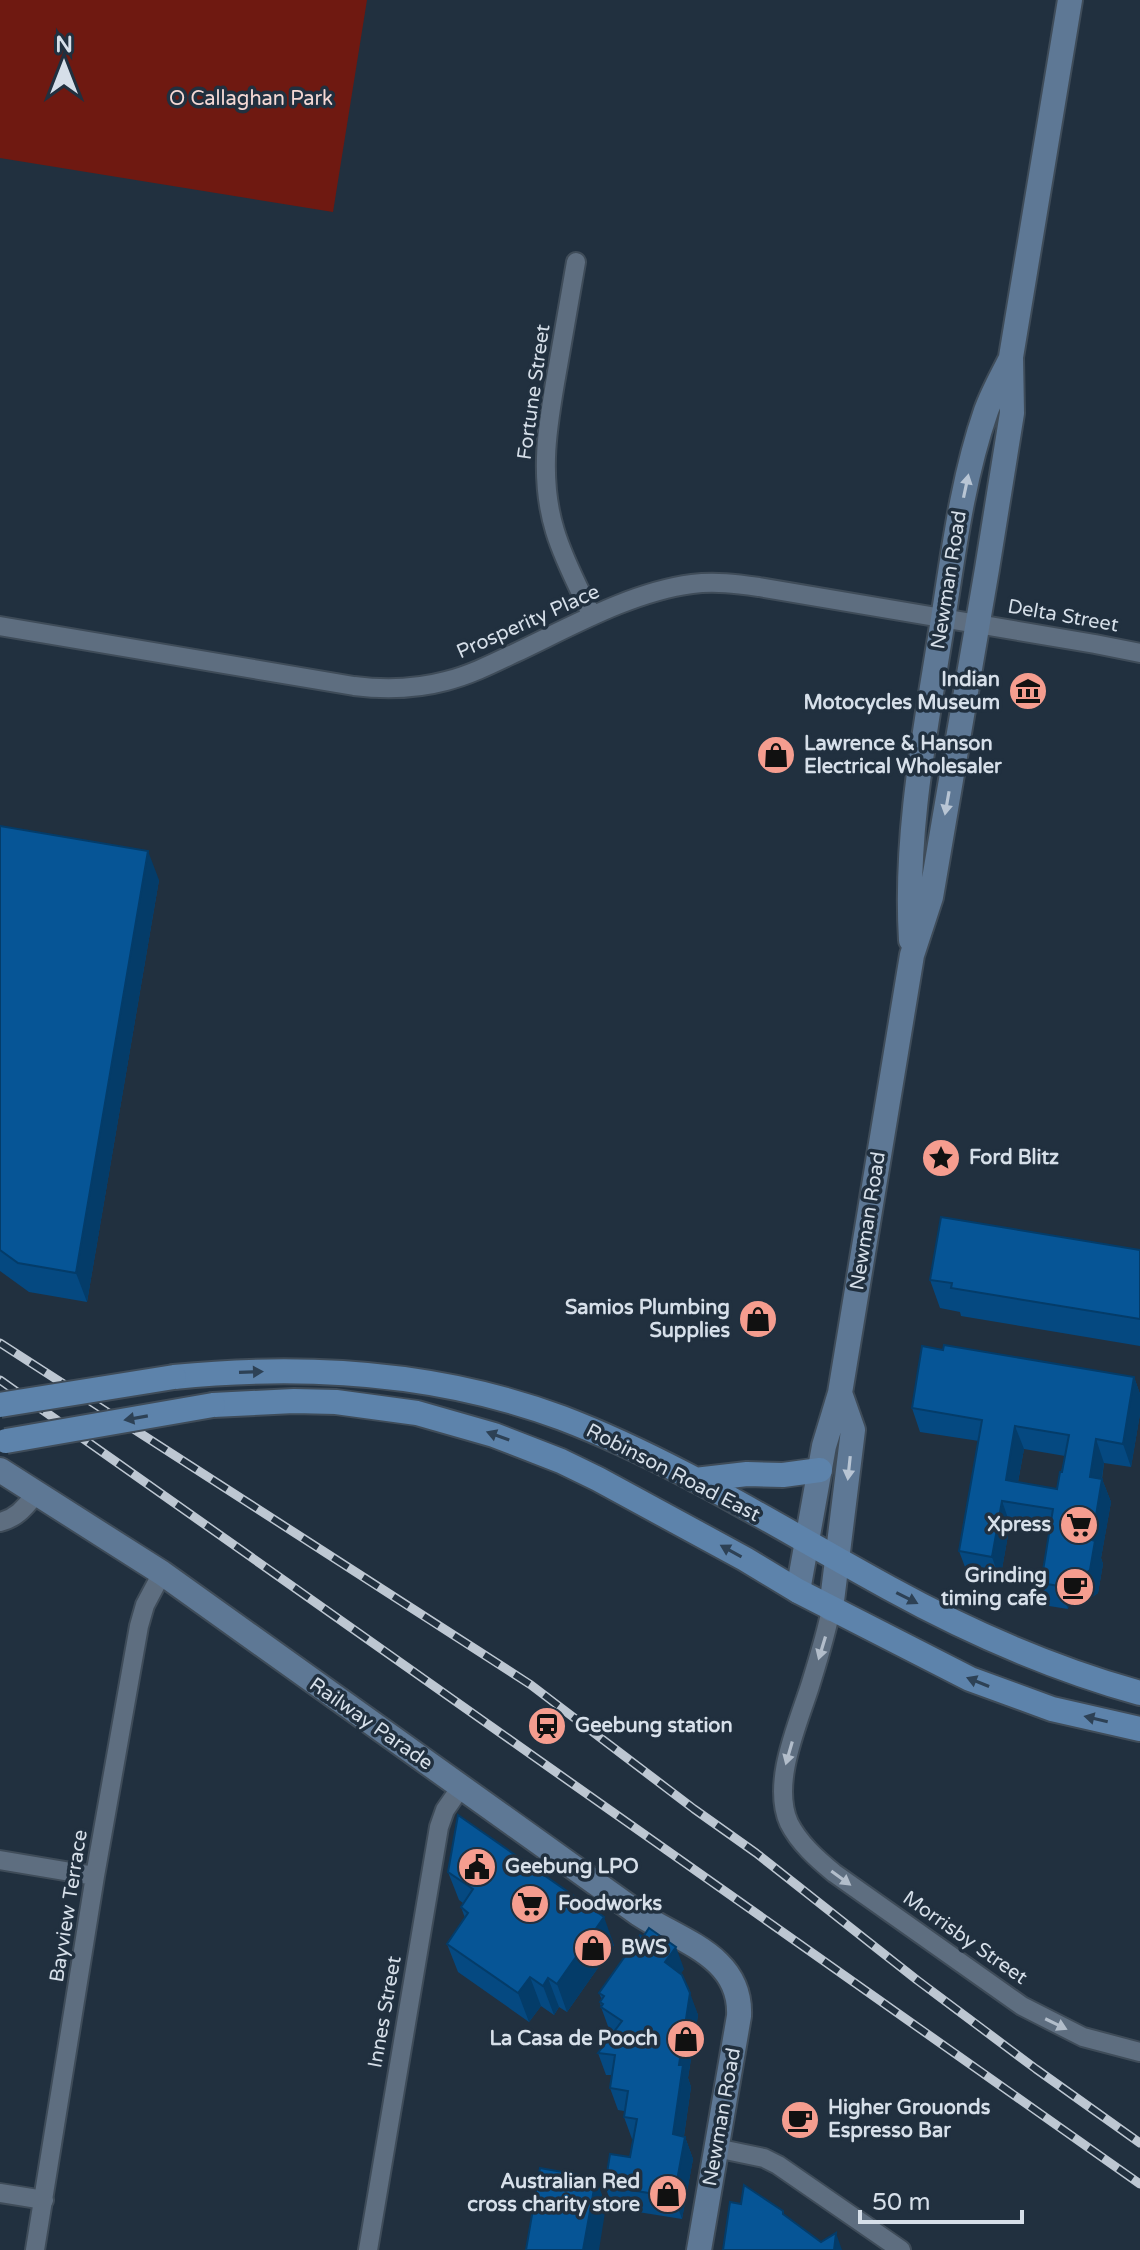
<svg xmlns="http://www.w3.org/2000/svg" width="1140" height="2250" viewBox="0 0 1140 2250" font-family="'Varela Round',sans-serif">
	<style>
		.green { fill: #6f1911 }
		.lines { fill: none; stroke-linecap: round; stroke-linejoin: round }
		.street-casing { stroke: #3f4c59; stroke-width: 22 }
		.secondary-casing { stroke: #3f4c59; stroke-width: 28 }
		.primary-casing { stroke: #3f4c59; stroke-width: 28 }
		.street { stroke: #5e6e80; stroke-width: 18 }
		.secondary { stroke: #5e7895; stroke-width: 24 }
		.primary { stroke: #5d83ab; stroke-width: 24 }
		.rail-casing { stroke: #bdc7d2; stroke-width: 9 }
		.rail { stroke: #21303f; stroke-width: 6; stroke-dasharray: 18; stroke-linecap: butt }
		.primary-bridge-casing { stroke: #3f4c59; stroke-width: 28; stroke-linecap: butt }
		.primary-bridge { stroke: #5d83ab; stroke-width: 24 }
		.wall { fill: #054981; fill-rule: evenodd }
		.shaded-wall { fill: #043c69 }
		.building { fill: #065596; stroke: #043c69; stroke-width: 2; fill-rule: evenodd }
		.oneway { fill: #b8c5d4 }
		.oneway2 { fill: #2d4155 }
		.oneway3 { fill: #b2bdca }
		.labels { text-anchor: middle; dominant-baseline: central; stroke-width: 7; stroke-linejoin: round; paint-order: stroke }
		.park-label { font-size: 20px; fill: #f4d8d4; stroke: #21303f }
		.street-label { font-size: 20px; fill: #d6dfe9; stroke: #21303f }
		.poi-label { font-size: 20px; font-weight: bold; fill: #d6dfe9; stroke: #21303f; text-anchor: start }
	</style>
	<rect width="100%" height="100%" fill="#21303f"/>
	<path class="green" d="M0,0H367L333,212L0,158Z"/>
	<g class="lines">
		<g class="street-casing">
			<path id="street" d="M576,262C570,297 564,331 558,366C548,422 538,476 555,531C564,561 579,588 592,616
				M0,626L354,686C385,690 416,689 446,681C470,675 492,664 515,653C570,627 631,592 692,584C715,581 737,584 759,587L1095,644L1140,653
				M0,1522C17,1518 25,1507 36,1494
				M831,1609C826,1635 818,1660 810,1686C798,1724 771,1783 789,1823C799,1843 817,1859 834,1873L1022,2006L1083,2037L1140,2052
				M0,1860L95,1876
				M716,2148L764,2158L778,2165L901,2250
				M0,2193L44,2200
				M35,2250L95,1876L139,1626L145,1605L162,1573
				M368,2250L439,1827L445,1810L461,1787"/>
		</g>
		<g class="secondary-casing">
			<path id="secondary" d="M911,940C905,840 923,743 939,644C952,566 960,486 986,411C992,394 1001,378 1009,362
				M0,1470L162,1573L639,1914C680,1941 742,1956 739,2016L699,2250
				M798,1591L824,1446L840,1393L912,955L931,897L987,569L1012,413L1011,357L1070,0
				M831,1609L853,1430L840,1393"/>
		</g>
		<g class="primary-casing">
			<path id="primary" d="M174,1377C303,1364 438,1372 562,1418C677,1462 781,1529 889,1588C967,1631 1054,1669 1140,1693
				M213,1405L294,1401L336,1402L417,1413L494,1435L561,1461L598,1479L745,1559L798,1591L970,1679L1052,1709L1140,1729
				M695,1480L747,1474L783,1475L820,1470"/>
		</g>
		<use href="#street" class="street"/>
		<use href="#secondary" class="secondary"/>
		<use href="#primary" class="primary"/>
		<g class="rail-casing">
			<path id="rail" d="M0,1343L531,1685L694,1809L756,1853L917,1980L1036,2069L1140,2143
				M0,1380L1140,2184"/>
		</g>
		<use href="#rail" class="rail"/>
		<g class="primary-bridge-casing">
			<path id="primary-bridge" d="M0,1405L174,1377
				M6,1441L213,1405"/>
		</g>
		<use href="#primary-bridge" class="primary-bridge"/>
	</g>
	<path class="wall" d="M0,826L159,880L87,1302L29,1292L0,1271Z
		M1140,1250V1346L961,1316L960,1312L940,1308L930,1280Z
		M1134,1377L1140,1394V1414L1131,1467L1104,1463L1102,1479L1111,1502L1101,1558L1103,1564L1098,1593L1082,1604L1069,1602L1068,1609L1049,1606L1041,1583L1050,1530L1010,1524L1000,1580L968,1575L959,1551L979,1441L920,1432L912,1408ZM1024,1449L1065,1456L1057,1489L1018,1482Z
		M448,1872L614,1945L567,2012L559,2007L554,2015L541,2006L529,2022L458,1972L447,1944L465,1918L461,1907L463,1903L459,1900Z
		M684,1969L681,1973L698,2015L688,2078L691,2087L684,2136L685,2137L693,2159L682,2219L613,2208L605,2186L630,2157L633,2139H632L624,2117V2111L618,2110L610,2088L612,2075H606L598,2053L614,2032L609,2029L601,2007L600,2002L602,2000L599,1993Z"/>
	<path class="shaded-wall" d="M148,851L159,880L87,1302L76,1273Z
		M1134,1377L1140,1394V1414L1131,1467L1123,1444Z
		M1015,1426L1024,1449L1014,1503L1006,1480Z
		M1096,1439L1104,1463L1098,1500L1090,1477Z
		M1102,1479L1111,1502L1101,1558L1103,1564L1098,1593L1082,1604L1074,1581L1092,1540Z
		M1002,1501L1010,1524L1000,1580L992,1557Z
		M1061,1579L1069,1602L1068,1609L1059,1586Z
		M604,1917L614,1945L567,2012L557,1984Z
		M676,1947L684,1969L673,1984L665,1962Z
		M530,1977L541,2006L529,2022L518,1993Z
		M548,1978L559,2007L554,2015L543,1986Z
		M690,1993L698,2015L688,2078L691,2087L681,2156L673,2134L679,2065Z
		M685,2137L693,2159L682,2219L674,2197Z
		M596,2178L606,2206L599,2250H583Z
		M836,2233L842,2250H834Z"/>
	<path class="building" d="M0,826L148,851L76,1273L18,1263L0,1250Z
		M941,1217L1140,1250V1319L951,1288L952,1283L930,1280Z
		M944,1345L1134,1377L1123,1444L1096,1439L1090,1477L1102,1479L1092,1540L1095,1541L1090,1570L1074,1581L1061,1579L1059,1586L1041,1583L1053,1509L1002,1501L992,1557L959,1551L982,1420L912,1408L922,1346L943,1350ZM1015,1426L1069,1435L1062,1472H1060L1057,1489L1006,1480Z
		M458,1815L604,1917L557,1984L548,1978L543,1986L530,1977L518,1993L447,1944L468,1913L461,1907L473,1889L448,1872Z
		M649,1928L676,1947L665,1962L682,1975L690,1993L679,2065H683L673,2134L685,2137L674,2197L605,2186L610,2154L630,2157L637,2119L624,2117L628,2091L610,2088L615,2055L598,2053L622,2021L601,2007L603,2004L600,2002L604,1996L599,1993L640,1935L643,1937Z
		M540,2168L596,2178L583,2250H526Z
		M744,2185L783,2211V2214L821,2242L836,2233L834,2250H723L730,2202L741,2204Z"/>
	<defs><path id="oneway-solid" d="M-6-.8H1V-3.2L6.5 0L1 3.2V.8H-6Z" transform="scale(2)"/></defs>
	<g class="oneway">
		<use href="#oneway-solid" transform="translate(966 486) rotate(-78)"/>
		<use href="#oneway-solid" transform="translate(947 803) rotate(100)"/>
		<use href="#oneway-solid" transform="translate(849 1468) rotate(96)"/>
	</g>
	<g class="oneway2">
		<use href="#oneway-solid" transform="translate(251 1372) rotate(-2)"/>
		<use href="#oneway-solid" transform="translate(136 1418) rotate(170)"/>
		<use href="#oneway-solid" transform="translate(498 1436) rotate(-160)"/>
		<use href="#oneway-solid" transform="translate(731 1551) rotate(-151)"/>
		<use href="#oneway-solid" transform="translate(907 1598) rotate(27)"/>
		<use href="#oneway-solid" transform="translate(978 1682) rotate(-158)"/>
		<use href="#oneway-solid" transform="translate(1096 1719) rotate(-167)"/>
	</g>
	<g class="oneway3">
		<use href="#oneway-solid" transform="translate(822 1648) rotate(107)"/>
		<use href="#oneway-solid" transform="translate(789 1753) rotate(106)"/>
		<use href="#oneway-solid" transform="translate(841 1878) rotate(36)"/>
		<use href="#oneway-solid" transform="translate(1056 2024) rotate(26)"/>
	</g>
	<defs>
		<g id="museum-disc" transform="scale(2)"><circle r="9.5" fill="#f59d8f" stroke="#21303f"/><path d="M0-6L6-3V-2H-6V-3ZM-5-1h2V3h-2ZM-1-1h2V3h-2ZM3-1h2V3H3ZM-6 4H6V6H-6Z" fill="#111"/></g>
		<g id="shop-disc" transform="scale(2)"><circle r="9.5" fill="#f59d8f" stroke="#21303f"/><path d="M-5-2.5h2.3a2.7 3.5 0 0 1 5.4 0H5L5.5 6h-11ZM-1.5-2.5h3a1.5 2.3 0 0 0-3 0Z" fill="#111"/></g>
		<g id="sight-disc" transform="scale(2)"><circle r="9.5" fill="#f59d8f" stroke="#21303f"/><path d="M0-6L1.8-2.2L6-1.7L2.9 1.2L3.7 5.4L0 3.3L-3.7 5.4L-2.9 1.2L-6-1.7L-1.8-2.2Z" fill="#111"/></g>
		<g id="supermarket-disc" transform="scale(2)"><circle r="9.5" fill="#f59d8f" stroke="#21303f"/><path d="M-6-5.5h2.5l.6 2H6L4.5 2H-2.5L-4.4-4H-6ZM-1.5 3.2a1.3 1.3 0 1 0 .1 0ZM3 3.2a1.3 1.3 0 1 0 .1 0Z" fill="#111"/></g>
		<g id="cafe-disc" transform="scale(2)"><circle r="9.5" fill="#f59d8f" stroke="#21303f"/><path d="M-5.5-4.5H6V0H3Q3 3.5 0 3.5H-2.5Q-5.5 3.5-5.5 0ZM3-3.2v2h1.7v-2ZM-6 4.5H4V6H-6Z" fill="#111"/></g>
		<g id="station-disc" transform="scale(2)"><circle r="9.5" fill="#f59d8f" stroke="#21303f"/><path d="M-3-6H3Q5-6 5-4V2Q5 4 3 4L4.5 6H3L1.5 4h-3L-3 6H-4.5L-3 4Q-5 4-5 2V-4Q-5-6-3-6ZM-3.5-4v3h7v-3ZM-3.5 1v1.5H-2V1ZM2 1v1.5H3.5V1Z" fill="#111"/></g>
		<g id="civic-disc" transform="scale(2)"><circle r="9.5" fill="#f59d8f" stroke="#21303f"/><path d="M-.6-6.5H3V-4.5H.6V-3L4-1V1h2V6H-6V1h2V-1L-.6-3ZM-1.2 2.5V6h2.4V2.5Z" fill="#111"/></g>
	</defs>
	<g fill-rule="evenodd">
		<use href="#museum-disc" x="1028" y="691"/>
		<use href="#shop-disc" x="776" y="755"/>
		<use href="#sight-disc" x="941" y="1158"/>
		<use href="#shop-disc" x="758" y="1319"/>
		<use href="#supermarket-disc" x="1079" y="1525"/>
		<use href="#cafe-disc" x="1075" y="1587"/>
		<use href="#station-disc" x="547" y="1726"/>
		<use href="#civic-disc" x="477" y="1867"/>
		<use href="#supermarket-disc" x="530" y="1904"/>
		<use href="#shop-disc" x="593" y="1948"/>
		<use href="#shop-disc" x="686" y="2039"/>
		<use href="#cafe-disc" x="800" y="2120"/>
		<use href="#shop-disc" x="668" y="2194"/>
	</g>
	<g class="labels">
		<g class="park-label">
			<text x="251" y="99">O Callaghan Park</text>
		</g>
		<g class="street-label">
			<text transform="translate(534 392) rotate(-82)">Fortune Street</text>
			<text transform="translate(949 580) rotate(-81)">Newman Road</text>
			<text transform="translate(1063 616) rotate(10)">Delta Street</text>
			<text transform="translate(528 622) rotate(-24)">Prosperity Place</text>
			<text transform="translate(868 1221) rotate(-81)">Newman Road</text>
			<text transform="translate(673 1473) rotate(27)">Robinson Road East</text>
			<text transform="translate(371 1724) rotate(35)">Railway Parade</text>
			<text transform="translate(69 1906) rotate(-81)">Bayview Terrace</text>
			<text transform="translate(965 1938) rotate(35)">Morrisby Street</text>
			<text transform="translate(385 2012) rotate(-80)">Innes Street</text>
			<text transform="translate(722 2117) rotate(-80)">Newman Road</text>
		</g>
		<g class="poi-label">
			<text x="1000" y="680" text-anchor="end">Indian<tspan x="1000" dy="23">Motocycles Museum</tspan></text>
			<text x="804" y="744">Lawrence &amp; Hanson<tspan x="804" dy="23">Electrical Wholesaler</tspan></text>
			<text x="969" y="1158">Ford Blitz</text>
			<text x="730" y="1308" text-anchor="end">Samios Plumbing<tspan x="730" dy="23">Supplies</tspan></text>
			<text x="1051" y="1525" text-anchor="end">Xpress</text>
			<text x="1047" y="1576" text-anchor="end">Grinding<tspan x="1047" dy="23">timing cafe</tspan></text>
			<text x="575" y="1726">Geebung station</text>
			<text x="505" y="1867">Geebung LPO</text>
			<text x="558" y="1904">Foodworks</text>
			<text x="621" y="1948">BWS</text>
			<text x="658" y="2039" text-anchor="end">La Casa de Pooch</text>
			<text x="828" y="2108">Higher Grouonds<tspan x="828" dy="23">Espresso Bar</tspan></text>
			<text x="640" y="2182" text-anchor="end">Australian Red<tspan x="640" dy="23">cross charity store</tspan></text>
		</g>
	</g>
	<g transform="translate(64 64)" stroke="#21303f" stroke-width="6" paint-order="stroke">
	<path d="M0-6L14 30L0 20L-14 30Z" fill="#d6dfe9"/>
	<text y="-12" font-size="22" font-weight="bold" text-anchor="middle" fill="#d6dfe9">N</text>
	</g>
	<path d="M860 2210v12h162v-12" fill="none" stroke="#d6dfe9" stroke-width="4"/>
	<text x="872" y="2210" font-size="24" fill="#d6dfe9" stroke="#21303f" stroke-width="6" paint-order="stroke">50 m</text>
</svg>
